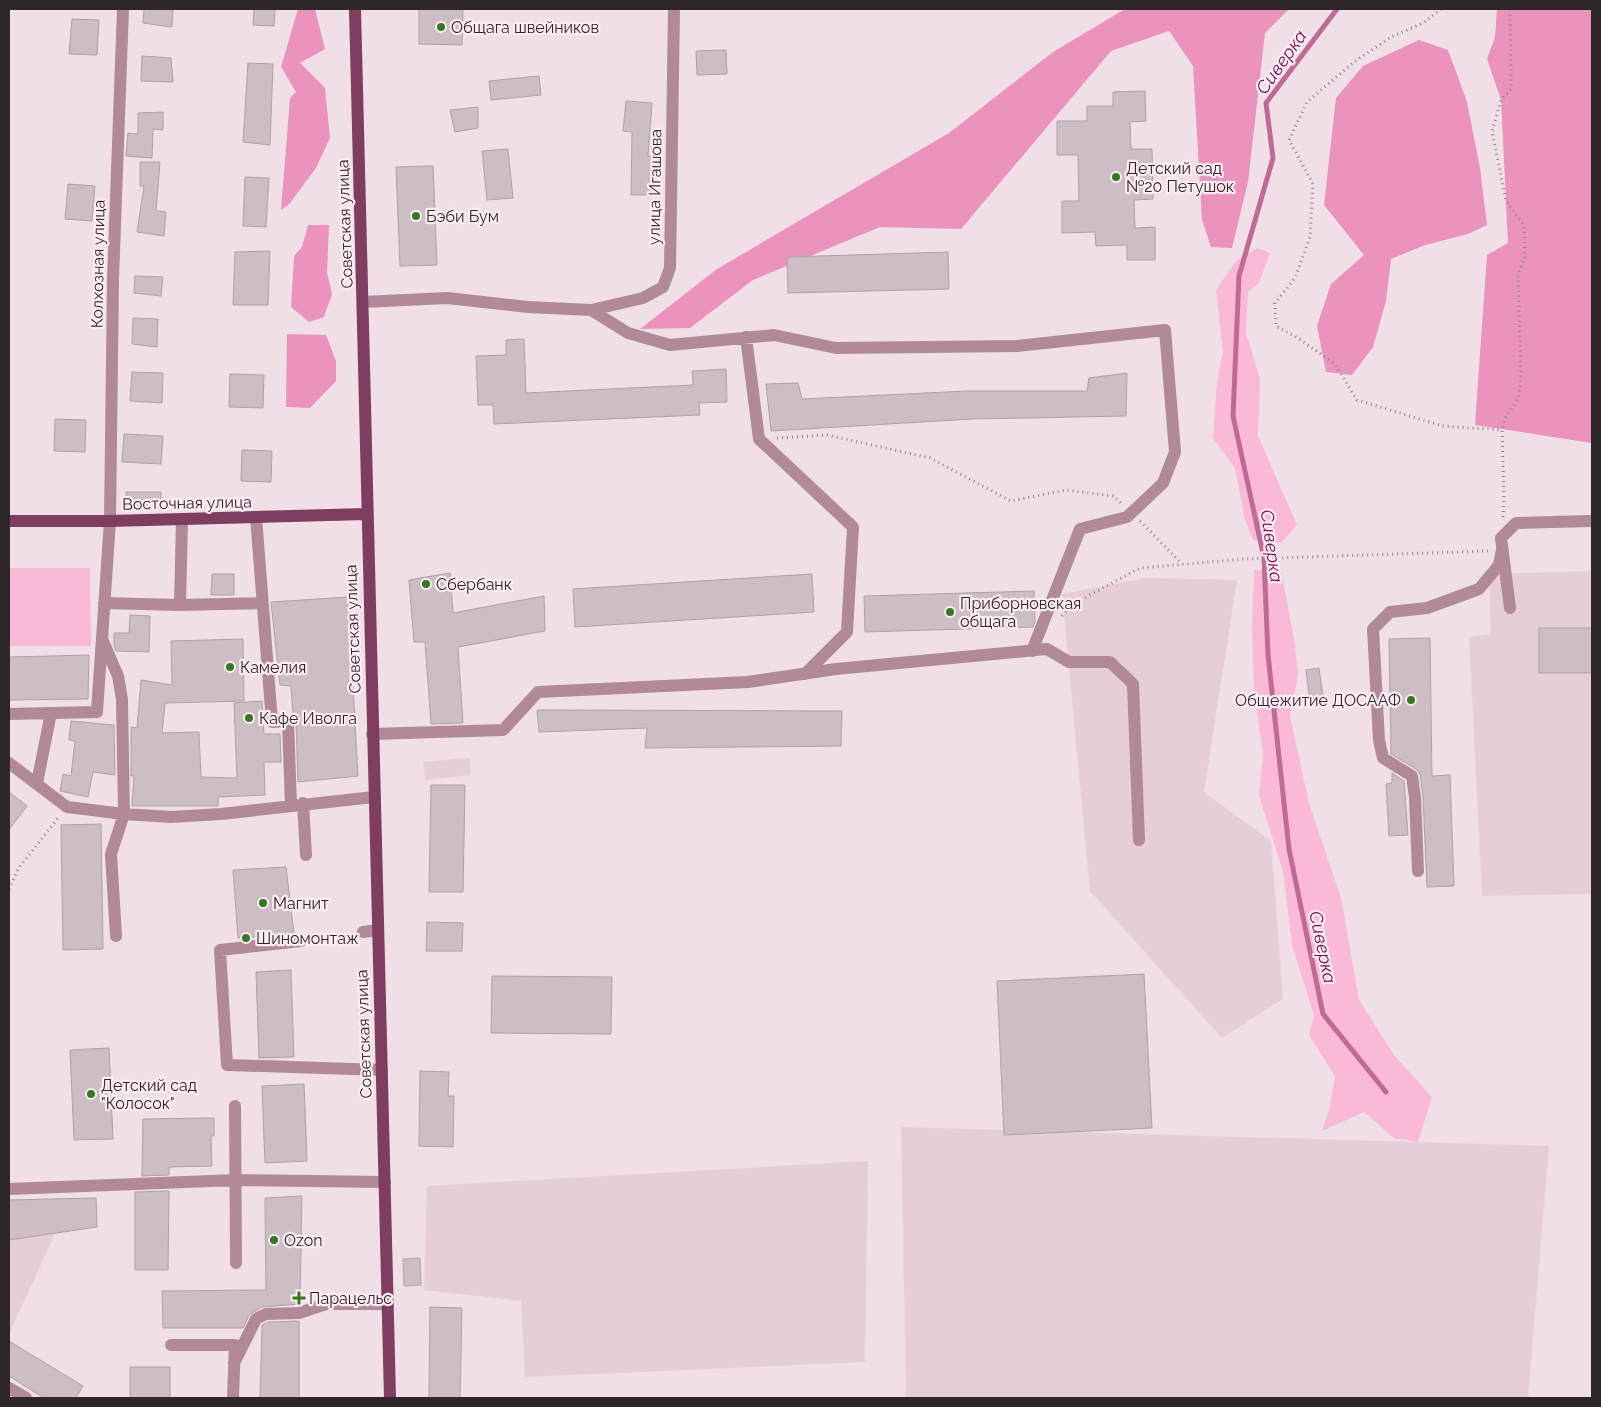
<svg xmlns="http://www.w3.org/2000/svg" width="1601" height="1407" viewBox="0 0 1601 1407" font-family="Raleway,sans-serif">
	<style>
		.built { fill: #e6ced9 }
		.green { fill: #f9b9d7 }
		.forest { fill: #eb92bd }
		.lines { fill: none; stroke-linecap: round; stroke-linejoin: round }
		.stream { stroke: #c06b96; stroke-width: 5 }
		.building { fill: #cdbdc4; stroke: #b0a0a7 }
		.path { stroke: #90858a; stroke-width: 3; stroke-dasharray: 1 4; stroke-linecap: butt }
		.minor { stroke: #b1899b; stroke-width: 12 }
		.major { stroke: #7f3d5f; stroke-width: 12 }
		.poi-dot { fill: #337a1e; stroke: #feecf4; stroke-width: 2 }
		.labels { text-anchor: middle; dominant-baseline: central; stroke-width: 4.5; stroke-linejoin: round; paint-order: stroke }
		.poi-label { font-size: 16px; fill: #2d272a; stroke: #feecf4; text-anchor: start }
		.street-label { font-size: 16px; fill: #2d272a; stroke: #feecf4 }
		.water-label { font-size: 18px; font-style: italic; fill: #74094c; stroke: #feecf4 }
	</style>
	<rect width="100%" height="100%" fill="#f0dfe7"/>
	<path class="built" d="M1592,571V894L1482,896L1469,637L1491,634L1489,574Z
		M1145,578L1237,580L1204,792L1271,841L1283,999L1222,1038L1090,891L1062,594Z
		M470,758L471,775L425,780L423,762Z
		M901,1127L1549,1146L1528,1398H906Z
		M868,1161L865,1362L525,1377L521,1301L424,1290L427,1186Z
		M9,1199L60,1223L9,1334Z"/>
	<path class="green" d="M1257,248L1270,253L1259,283L1248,292L1246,333L1260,379L1258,436L1297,525L1281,543L1253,540L1245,520L1235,468L1213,438L1217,381L1223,352L1216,290L1236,261Z
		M9,568H90L91,646H9Z
		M1254,570L1281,571L1295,644L1298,675L1290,716L1309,803L1341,898L1359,1000L1394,1055L1432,1097L1418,1142L1394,1138L1364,1112L1322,1131L1329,1110L1335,1076L1309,1035L1314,1015L1292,945L1283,871L1259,796L1263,754L1254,691L1252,629Z"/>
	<path class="forest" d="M298,9H315L325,49L300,63L325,88L330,138L316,168L290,203L281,210L290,98L296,92L281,67Z
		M1125,9H1289L1265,33L1248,182L1232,248L1211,247L1202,220L1193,66L1169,31L1111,51L961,229L880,227L753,280L690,328L640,329L717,269L949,133L1053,52Z
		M1497,9H1592V443L1475,425L1487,255L1508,243L1501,100L1487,59L1495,37Z
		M1419,40L1448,50L1467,102L1480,168L1487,225L1468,234L1425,245L1391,259L1386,301L1373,347L1352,375L1326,372L1317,326L1331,284L1364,255L1324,205L1336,98L1363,66Z
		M308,225H329L327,273L332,294L324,317L309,322L291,307L294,256L302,247Z
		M287,334L326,335L336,361V381L310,408L286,407Z"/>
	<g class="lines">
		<path class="stream" d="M1337,9L1266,103L1273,158L1239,276L1233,416L1264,558L1268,655L1289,849L1323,1014L1386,1092"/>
	</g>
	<path class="building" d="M144,9H173L172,27L143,23Z
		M254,9H275L274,26L253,25Z
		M419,9H463L462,45L419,44Z
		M72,19L99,20L97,55L69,54Z
		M726,50L727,74L697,75L696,51Z
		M142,56L171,58L173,82L141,81Z
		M248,63L273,64L270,145L243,142Z
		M539,76L541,95L491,100L489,81Z
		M1145,91L1146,121L1130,122L1131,149H1152L1153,199L1134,200L1135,228L1155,227V260H1127V245L1096,246L1095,232L1062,233V201H1079L1078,155H1057V121H1087V106H1113V92Z
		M626,101L652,103L648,156H652V195H631L632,132L623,131Z
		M478,107V128L455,132L450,110Z
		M163,112V130L153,129L152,158L126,156L128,133L138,134V113Z
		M508,149L513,198L487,200L482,151Z
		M140,162H160L156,211L166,212L164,236L137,232L144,186H140Z
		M433,166L437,265L400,266L396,167Z
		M245,177L269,178L266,227L243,226Z
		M68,184L95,186L92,221L65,219Z
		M270,251L268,305H233L235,252Z
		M948,252L949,289L788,293L787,257Z
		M135,276L163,277L161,296L134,293Z
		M133,318L158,319L157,347L132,344Z
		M524,339L526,393L693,385L692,371L726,369L727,402L699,403L700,415L494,424L493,405H478L476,356L506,355V340Z
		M132,372L163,373L162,403L130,401Z
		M1127,373L1126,416L972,419L771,431L766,384L798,383L802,399L967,391H1087L1089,378Z
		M230,374L264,375L263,408L229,407Z
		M55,419L86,420L85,452L54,451Z
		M124,434L163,436L161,464L122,462Z
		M242,450L272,451L271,482L241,481Z
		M126,492H161V507H126Z
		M450,573L453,613L544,596L545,631L458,647L463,723L431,724L425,642H414L409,580Z
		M212,574H234V595H211Z
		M812,574L814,612L575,627L573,589Z
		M1034,591L1035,622L1033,627L865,632L864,596Z
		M348,597L358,776L298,782L296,721L293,715L291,686L280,685L271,602Z
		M130,615L150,616L149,652L116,651L114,645V633H129Z
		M1539,628H1592V673H1539Z
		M1430,638L1432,776L1450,775L1454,886L1427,887L1423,797L1420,774L1416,769L1391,754L1389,639Z
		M243,639L244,701L165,703L162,733L199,732L201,777L237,778L234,703L262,701L264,734H280L281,762H264L265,795L218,797V806H132L134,776H131V727L137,728L141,680L172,685L171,641Z
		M89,655L88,699L9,700V657Z
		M1319,668L1324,702L1310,704L1306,670Z
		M537,710L842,711L841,746L645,748L647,728L539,732Z
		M71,721L114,725L115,775L93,772L88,797L60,791L63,774L71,776L75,741L69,740Z
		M1392,773L1404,781L1408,835L1389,836L1386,784L1392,783Z
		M431,785H465L463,892H429Z
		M9,792L27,806L9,830Z
		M101,824L103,949L63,950L61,825Z
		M286,867L294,934L238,938L233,870Z
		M427,922L463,923L462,951H426Z
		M291,970L294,1057L259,1058L256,972Z
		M1144,974L1152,1128L1004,1135L997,981Z
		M492,976L612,977L611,1034L491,1033Z
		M109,1048L113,1139L74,1140L70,1050Z
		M420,1071L449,1072L448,1096H454L453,1147L419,1146Z
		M304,1084L307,1161L265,1163L262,1086Z
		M214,1118V1136H211L212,1166L169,1167V1175L142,1176L143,1119Z
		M169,1191L168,1270H135V1192Z
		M302,1196L300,1304L262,1307L249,1315L243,1328H163L162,1291L266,1290L265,1198Z
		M96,1198L97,1227L9,1240V1200Z
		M420,1258L421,1285L404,1286L403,1259Z
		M430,1307L462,1308L460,1398H429Z
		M299,1321V1398H260L262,1325L268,1322Z
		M9,1341L83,1386L76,1398H44L9,1376Z
		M130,1367H170V1398H130Z"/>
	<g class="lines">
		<path class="path" d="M1441,9L1423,23L1391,37L1354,62L1307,102L1289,140L1313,184L1310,237L1295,278L1275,303L1276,326L1298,338L1335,364L1357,400L1443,426L1502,430
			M777,438L827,435L930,458L1011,501L1066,490L1113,496L1121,503
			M1503,517L1504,500L1502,430L1505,418L1518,399L1521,377L1518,276L1525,257L1524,225L1506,201L1492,131L1501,100L1511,89L1510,9
			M1140,521L1181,563
			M1062,616L1073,604L1140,568L1244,559L1488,551
			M9,889L18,869L58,818"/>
		<path class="minor" d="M363,302L447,298L528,307L591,310L628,333L670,345L774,335L836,348L1017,346L1165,330L1175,452L1163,483L1127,517L1080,529L1032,651
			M591,310L643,298L663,287L670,268L674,9
			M746,337L759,439L853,527L847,632L805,674
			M256,517L272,722L288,721L291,806
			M182,519L180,605L262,603
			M104,603L180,605
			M1510,608L1501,538L1516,523L1592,521
			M103,641L118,676L122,699L124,814L171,817L221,814L374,797
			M9,714L97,712L110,521L113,279L123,9
			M372,734L503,730L538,692L748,682L836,669L1047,649L1069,662H1110L1133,684L1139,840
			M9,763L67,807L124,814L111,854L116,936
			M37,783L51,713
			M303,803L306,855
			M1418,871L1415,797L1412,776L1383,758L1379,740L1373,629L1390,612L1427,608L1479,589L1499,565L1502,550
			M363,932L378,930
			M301,941L220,950L227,1065L382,1070
			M235,1106L236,1263
			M9,1189L236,1180L385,1182
			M171,1345H235L233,1398
			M234,1363L256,1319L266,1314L299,1313L326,1304H388
			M9,1388L26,1398"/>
		<path class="major" d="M355,9L390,1398
			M9,521H110L366,514"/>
	</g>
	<g class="poi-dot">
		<circle cx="441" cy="27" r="5"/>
		<circle cx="1116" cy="177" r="5"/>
		<circle cx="416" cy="216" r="5"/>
		<circle cx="426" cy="584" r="5"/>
		<circle cx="950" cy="612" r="5"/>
		<circle cx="230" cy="667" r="5"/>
		<circle cx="1411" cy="700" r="5"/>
		<circle cx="249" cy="718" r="5"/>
		<circle cx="263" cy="903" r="5"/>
		<circle cx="246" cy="938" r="5"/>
		<circle cx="91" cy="1094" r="5"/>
		<circle cx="274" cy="1240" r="5"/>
		<path d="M296.5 1290.5h5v5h5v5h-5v5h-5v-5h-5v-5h5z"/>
	</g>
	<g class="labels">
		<g class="poi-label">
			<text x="451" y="27">Общага швейников</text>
			<text x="1126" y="168">Детский сад<tspan x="1126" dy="18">№20 Петушок</tspan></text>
			<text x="426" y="216">Бэби Бум</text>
			<text x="436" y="584">Сбербанк</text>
			<text x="960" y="603">Приборновская<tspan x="960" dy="18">общага</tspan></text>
			<text x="240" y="667">Камелия</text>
			<text x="1401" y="700" text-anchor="end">Общежитие ДОСААФ</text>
			<text x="259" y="718">Кафе Иволга</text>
			<text x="273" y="903">Магнит</text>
			<text x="256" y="938">Шиномонтаж</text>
			<text x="101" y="1085">Детский сад<tspan x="101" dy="18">"Колосок"</tspan></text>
			<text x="284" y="1240">Ozon</text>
			<text x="309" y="1298">Парацельс</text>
		</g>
		<g class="street-label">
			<text transform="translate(655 187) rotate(-89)">улица Игашова</text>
			<text transform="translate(345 224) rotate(-92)">Советская улица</text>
			<text transform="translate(98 264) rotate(-89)">Колхозная улица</text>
			<text transform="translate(187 503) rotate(-1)">Восточная улица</text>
			<text transform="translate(353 629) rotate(-92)">Советская улица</text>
			<text transform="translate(364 1034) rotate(-92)">Советская улица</text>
		</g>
		<g class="water-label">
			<text transform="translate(1281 62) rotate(-55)">Сиверка</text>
			<text transform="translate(1272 546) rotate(82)">Сиверка</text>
			<text transform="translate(1323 947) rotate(78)">Сиверка</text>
		</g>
	</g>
	<rect width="1601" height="1407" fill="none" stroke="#2d272a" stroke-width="20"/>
</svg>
